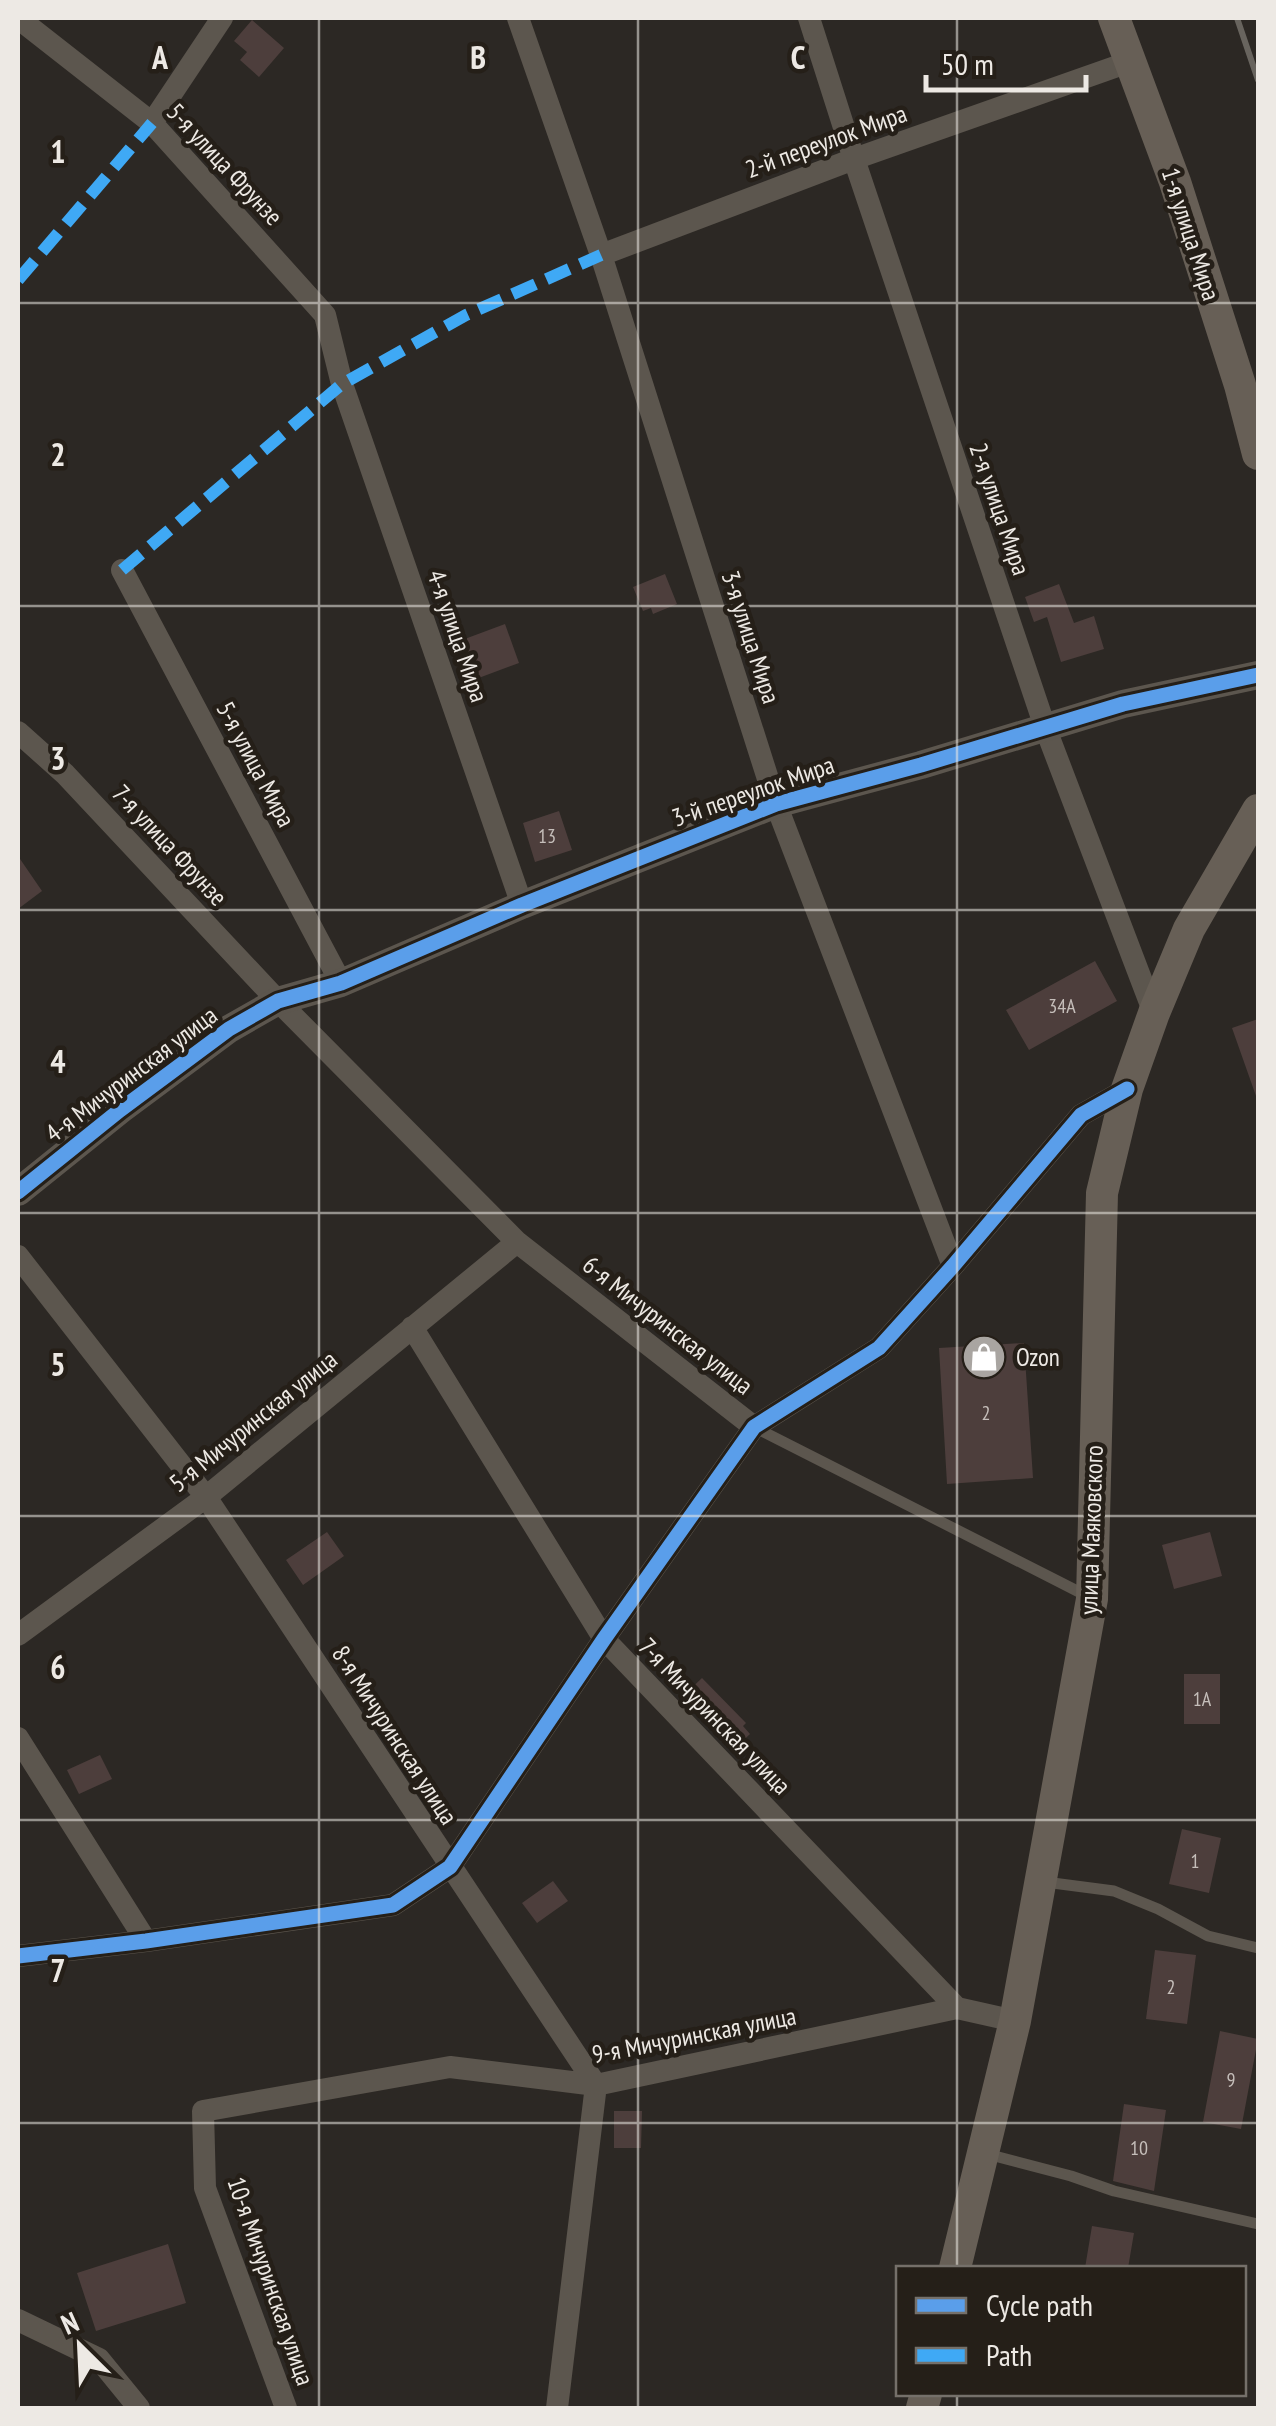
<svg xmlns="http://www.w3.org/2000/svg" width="1276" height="2426" viewBox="0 0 1276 2426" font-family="'PT Sans Narrow',sans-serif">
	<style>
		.building { fill: #4d3e3c }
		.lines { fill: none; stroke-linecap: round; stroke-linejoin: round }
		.service { stroke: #5c564e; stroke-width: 11 }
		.minor { stroke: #5c564e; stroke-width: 22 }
		.tertiary { stroke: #5c564e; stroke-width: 28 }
		.secondary { stroke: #675f56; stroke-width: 32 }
		.rail { stroke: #68645e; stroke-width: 6 }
		.quiet { stroke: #3fa9f5; stroke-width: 12; stroke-dasharray: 25 12; stroke-linecap: butt }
		.cycleway-casing { stroke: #251f18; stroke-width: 21 }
		.cycleway { stroke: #5a9eea; stroke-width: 15 }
		.grid { fill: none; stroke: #ede9e4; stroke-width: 2.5; stroke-opacity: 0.55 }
		.labels { text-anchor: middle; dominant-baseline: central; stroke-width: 9; stroke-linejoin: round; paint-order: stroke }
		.number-label { font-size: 20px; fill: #c5beba }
		.street-label { font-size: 25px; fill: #ede9e4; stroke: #251f18 }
		.poi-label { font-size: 25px; fill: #ede9e4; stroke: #251f18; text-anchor: start }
		.grid-label { font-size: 32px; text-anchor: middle; font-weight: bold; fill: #ede9e4; stroke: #251f18; stroke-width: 9; stroke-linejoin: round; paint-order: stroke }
	</style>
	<rect width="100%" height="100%" fill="#2c2824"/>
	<path class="building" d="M252,20L284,48L259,77L240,60L247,52L234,41Z
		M665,574L677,604L653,614L651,608L643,611L633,587Z
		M1059,584L1074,623L1094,616L1104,649L1061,662L1047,617L1034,622L1025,597Z
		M505,624L519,663L476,679L462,640Z
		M559,811L572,850L535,862L523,823Z
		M18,856L42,891L18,909Z
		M1095,961L1117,1001L1029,1050L1006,1010Z
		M1258,1019V1095L1256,1096L1232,1028Z
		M1024,1343L1033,1478L947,1484L939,1348Z
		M327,1532L344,1556L303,1585L286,1560Z
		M1210,1532L1222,1576L1174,1589L1162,1545Z
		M1184,1674H1220V1724H1184Z
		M702,1678L746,1723L743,1726L750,1734L732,1751L681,1698Z
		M100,1755L112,1779L79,1794L67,1770Z
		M1182,1829L1221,1838L1209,1893L1169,1884Z
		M553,1881L568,1901L537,1923L522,1903Z
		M1155,1950L1196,1955L1187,2024L1146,2019Z
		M1220,2031L1258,2039L1241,2129L1203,2122Z
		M1124,2104L1166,2110L1154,2191L1113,2181Z
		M614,2111H642L641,2148H614Z
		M1092,2226L1134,2233L1128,2268H1085Z
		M168,2244L186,2303L96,2331L77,2273Z"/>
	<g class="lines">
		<path class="service" d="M754,1427L1089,1597
			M1045,1882L1114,1891L1158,1909L1208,1936L1258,1948
			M987,2154L1071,2176L1114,2191L1258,2224"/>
		<path class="minor" d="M18,18L152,123L325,315L342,384L522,905
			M518,18L601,255L776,804L953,1266
			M809,18L854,159L1045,727L1154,1013
			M152,123L222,18
			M601,255L854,159L1129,62
			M122,570L341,983
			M18,732L65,774L278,1001L517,1242L754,1427
			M18,1256L206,1497L596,2085L557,2408
			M412,1327L604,1639L957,2008
			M18,1635L206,1497L517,1242
			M18,1738L146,1941
			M18,1956L146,1941L393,1905L450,1867L604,1639L754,1427L879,1348L953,1266L1081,1115L1127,1089
			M18,2320L99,2359L139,2408
			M286,2408L205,2188L203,2111L450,2067L596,2085L957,2008L1015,2021"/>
		<path class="tertiary" d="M18,1192L120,1110L229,1029L278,1001L341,983L522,905L776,804L921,765L1123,704L1258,675"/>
		<path class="secondary" d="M1114,18L1175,182L1240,385L1258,454
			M955,2268L1015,2021L1092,1599L1102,1193L1127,1089L1154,1013L1189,929L1258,810
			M922,2408L926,2394"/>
		<path class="rail" d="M1237,18L1258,80"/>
		<path class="quiet" d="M18,280L152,123
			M122,570L342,384L466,315L601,255"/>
		<g class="cycleway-casing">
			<path id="cycleway" d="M18,1192L120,1110L229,1029L278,1001L341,983L522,905L776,804L921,765L1123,704L1258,675
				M18,1956L146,1941L393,1905L450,1867L604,1639L754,1427L879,1348L953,1266L1081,1115L1127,1089"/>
		</g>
		<use href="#cycleway" class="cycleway"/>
	</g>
	<path class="grid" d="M319,18V2408M638,18V2408M957,18V2268M18,303H1258M18,606H1258M18,910H1258M18,1213H1258M18,1516H1258M18,1820H1258M18,2123H1258M957,2394V2408"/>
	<defs>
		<g id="shop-disc" transform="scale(2.25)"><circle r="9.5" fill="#a9a5a1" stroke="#251f18"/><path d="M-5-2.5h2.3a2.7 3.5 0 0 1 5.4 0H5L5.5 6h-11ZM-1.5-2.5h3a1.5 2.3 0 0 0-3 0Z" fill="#fff"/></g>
	</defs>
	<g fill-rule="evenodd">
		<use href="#shop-disc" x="984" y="1357"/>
	</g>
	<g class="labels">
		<g class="number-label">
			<text x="547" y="836">13</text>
			<text x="1062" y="1006">34А</text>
			<text x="986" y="1413">2</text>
			<text x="1202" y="1699">1А</text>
			<text x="1195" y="1861">1</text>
			<text x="1171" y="1987">2</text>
			<text x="1231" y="2080">9</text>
			<text x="1139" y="2148">10</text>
		</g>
		<g class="street-label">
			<text transform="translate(826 141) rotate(-20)">2-й переулок Мира</text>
			<text transform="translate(225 164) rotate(47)">5-я улица Фрунзе</text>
			<text transform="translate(1191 234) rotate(72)">1-я улица Мира</text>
			<text transform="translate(1000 509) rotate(71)">2-я улица Мира</text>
			<text transform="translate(458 636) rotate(71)">4-я улица Мира</text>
			<text transform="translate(751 637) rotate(72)">3-я улица Мира</text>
			<text transform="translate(256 764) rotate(62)">5-я улица Мира</text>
			<text transform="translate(753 791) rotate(-19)">3-й переулок Мира</text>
			<text transform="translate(170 845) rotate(47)">7-я улица Фрунзе</text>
			<text transform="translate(131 1074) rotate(-37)">4-я Мичуринская улица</text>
			<text transform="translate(668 1325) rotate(38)">6-я Мичуринская улица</text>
			<text transform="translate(253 1421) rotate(-39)">5-я Мичуринская улица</text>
			<text transform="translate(1091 1530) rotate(-88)">улица Маяковского</text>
			<text transform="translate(715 1716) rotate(46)">7-я Мичуринская улица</text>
			<text transform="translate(395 1735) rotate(57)">8-я Мичуринская улица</text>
			<text transform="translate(694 2035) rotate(-11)">9-я Мичуринская улица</text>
			<text transform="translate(271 2281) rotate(71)">10-я Мичуринская улица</text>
		</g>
		<g class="poi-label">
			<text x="1016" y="1357">Ozon</text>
		</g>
	</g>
	<g class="grid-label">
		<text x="160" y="69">A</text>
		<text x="478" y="69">B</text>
		<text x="798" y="69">C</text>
		<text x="58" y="163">1</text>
		<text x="58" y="466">2</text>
		<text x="58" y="770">3</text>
		<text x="58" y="1073">4</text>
		<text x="58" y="1376">5</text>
		<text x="58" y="1679">6</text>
		<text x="58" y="1982">7</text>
	</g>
	<rect width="1276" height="2426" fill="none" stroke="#ede9e4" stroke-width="40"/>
	<rect x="896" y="2266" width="350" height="130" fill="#251f18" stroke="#75706a" stroke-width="2.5"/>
	<rect x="916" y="2298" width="50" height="15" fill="#5a9eea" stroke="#75706a" stroke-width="2.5"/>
	<text x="986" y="2316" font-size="30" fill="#ede9e4">Cycle path</text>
	<rect x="916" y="2348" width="50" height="15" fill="#3fa9f5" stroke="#75706a" stroke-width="2.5"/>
	<text x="986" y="2366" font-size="30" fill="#ede9e4">Path</text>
	<g transform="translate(80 2346) rotate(336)" stroke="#251f18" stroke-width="8" paint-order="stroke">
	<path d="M0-8L18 38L0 25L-18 38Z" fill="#ede9e4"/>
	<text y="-15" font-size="28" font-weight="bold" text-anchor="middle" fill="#ede9e4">N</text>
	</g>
	<path d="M926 75v15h160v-15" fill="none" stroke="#ede9e4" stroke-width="5"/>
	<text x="941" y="75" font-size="30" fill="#ede9e4" stroke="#251f18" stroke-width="8" paint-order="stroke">50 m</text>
</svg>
